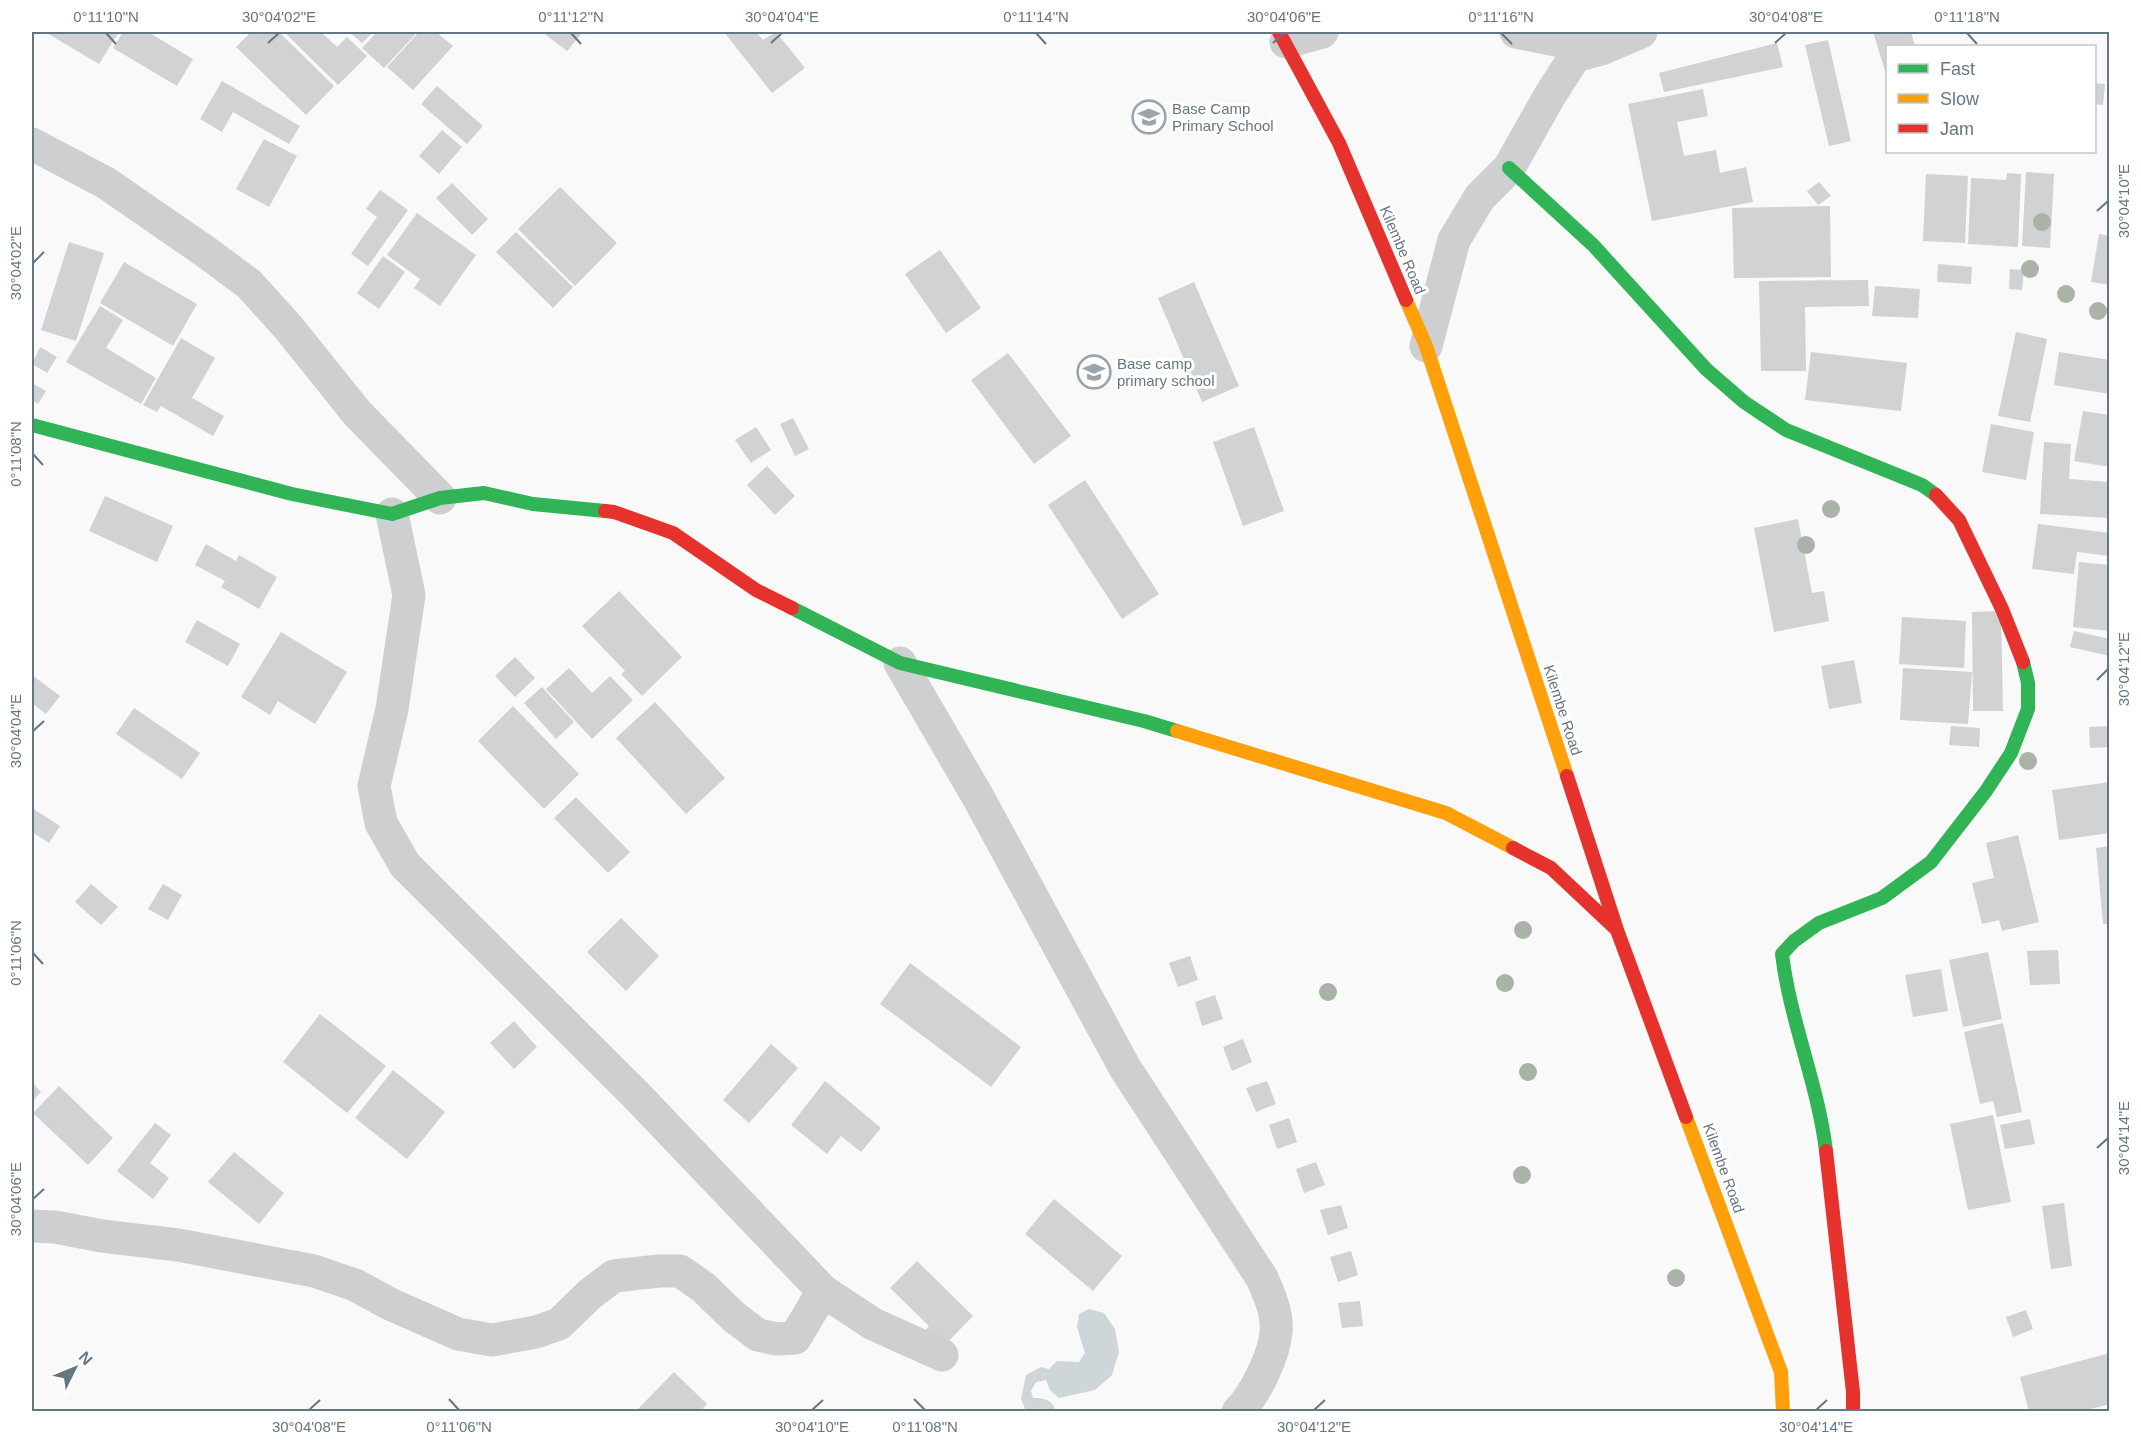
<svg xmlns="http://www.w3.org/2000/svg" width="2141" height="1443" viewBox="0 0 2141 1443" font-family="Arial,sans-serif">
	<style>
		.water { fill: #ced6d9 }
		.building { fill: #d0d2d3 }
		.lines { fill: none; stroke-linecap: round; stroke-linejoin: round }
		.street { stroke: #cecfd0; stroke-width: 33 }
		.fast { stroke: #30b455; stroke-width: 14 }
		.slow { stroke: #ff9f0a; stroke-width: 14 }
		.jam { stroke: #e5322d; stroke-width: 14 }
		.tree { fill: #a9b3a7 }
		.ticks { fill: none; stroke: #657683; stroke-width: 2 }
		.labels { text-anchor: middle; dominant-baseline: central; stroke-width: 6; stroke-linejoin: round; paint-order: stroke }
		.poi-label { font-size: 15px; fill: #657683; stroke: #fff; text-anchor: start }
		.street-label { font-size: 15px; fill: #657683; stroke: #fff }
		.neatline { fill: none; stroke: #657683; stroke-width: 2 }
		.ticks-label { font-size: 15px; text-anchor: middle; fill: #657683 }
	</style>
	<rect width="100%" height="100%" fill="#f9f9f9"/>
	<path class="water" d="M1089,1309L1104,1313L1115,1329L1119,1352L1112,1375L1095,1390L1059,1398L1050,1390L1046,1380L1036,1382L1031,1391L1033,1398C1045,1398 1052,1400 1056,1411H1026L1021,1399L1026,1375L1041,1367L1049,1369L1057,1361L1079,1362L1085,1353L1077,1327L1079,1314Z"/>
	<path class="building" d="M45,32H119L99,64Z
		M123,32H148L193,59L177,86L113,48Z
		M251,32H279L334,86L306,115L236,47Z
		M284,32H321L337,47L347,37L367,56L338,85Z
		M349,32H373L362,43Z
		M377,32H411L415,35L384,68L362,48Z
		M419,32H436L453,46L413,90L387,67Z
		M542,32H583L567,51Z
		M724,32H756L763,40L776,32L805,68L772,93Z
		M1873,32H1911L1915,46H1888V71H1885Z
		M1828,40L1851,141L1829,146L1805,45Z
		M1777,43L1783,67L1664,92L1659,73Z
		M222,81L300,126L289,144L233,112L222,132L200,119Z
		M2094,83L2105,84L2103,105L2094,104Z
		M437,86L483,126L467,144L421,104Z
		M1703,89L1708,116L1677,122L1684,156L1716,150L1720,173L1746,167L1753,202L1652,221L1628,104Z
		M442,130L462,147L439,174L419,156Z
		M264,139L297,156L269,207L236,189Z
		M2026,172L2054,174L2050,248L2022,246Z
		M2007,173L2021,174L2018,247L1968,244L1971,178L2006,180Z
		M1926,174L1968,176L1965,243L1923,241Z
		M1819,182L1831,196L1818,205L1807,191Z
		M452,183L488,219L472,235L436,198Z
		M560,187L617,243L575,286L518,229Z
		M380,190L408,210L368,266L351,254L377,217L366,209Z
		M1830,206L1831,277L1734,278L1732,208Z
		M417,213L476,255L440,306L414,288L420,279L387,255Z
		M516,232L573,287L553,308L496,252Z
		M2099,234L2110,236V285L2091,282Z
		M69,242L104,253L76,341L41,330Z
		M940,250L981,308L946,333L905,274Z
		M383,256L405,272L379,309L357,293Z
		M124,262L197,304L173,346L100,303Z
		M1938,264L1972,267L1971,284L1937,282Z
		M2010,269L2024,270L2022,290L2009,289Z
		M1868,280L1869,306L1805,307L1806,371H1761L1759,281Z
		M1194,282L1239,386L1202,402L1158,298Z
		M1875,286L1920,289L1918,318L1872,316Z
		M100,306L123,320L106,348L156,378L141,404L66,362Z
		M2016,332L2047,339L2030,422L1998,416Z
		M181,338L215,358L192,398L224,416L213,436L161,406L157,412L143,405Z
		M40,347L57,357L47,373L32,364Z
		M1811,352L1907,363L1901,411L1805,400Z
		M2059,352L2110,360V394L2054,385Z
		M1008,353L1071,436L1034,464L971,380Z
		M32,383L46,391L38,404L32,400Z
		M2083,411L2110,415V467L2074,461Z
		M793,418L809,449L795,456L780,424Z
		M1991,424L2034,432L2026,480L1982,472Z
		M756,427L771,450L751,463L735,440Z
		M1254,427L1284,511L1243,526L1213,442Z
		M2044,442L2071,444L2069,479L2110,482V518L2040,514Z
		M767,466L795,496L775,515L747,485Z
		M1085,480L1159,594L1122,619L1048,505Z
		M105,496L173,526L157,562L89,531Z
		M1798,519L1812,593L1824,591L1829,621L1774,632L1754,528Z
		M2038,524L2110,533V556L2077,552L2074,574L2032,569Z
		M206,544L236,561L239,555L277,577L259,609L221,587L225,581L195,565Z
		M2079,562L2110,565L2109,631L2073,627Z
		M619,591L682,657L642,696L621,674L625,671L582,626Z
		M2001,611L2003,711H1973L1972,612Z
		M1902,617L1966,621L1964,668L1899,664Z
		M197,620L240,644L228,666L185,642Z
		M2074,631L2110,639V656L2070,647Z
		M281,632L347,672L315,724L278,701L270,715L241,697Z
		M515,657L535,678L515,697L495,676Z
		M1854,660L1862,703L1829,709L1821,666Z
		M569,668L592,693L610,676L633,700L592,739L546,689Z
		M1903,668L1972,672L1968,724L1900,720Z
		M32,675L60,696L46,714L32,703Z
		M542,687L574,722L556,739L524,703Z
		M655,702L725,778L686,814L616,738Z
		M513,706L579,774L544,809L478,741Z
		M134,708L200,753L182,779L116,734Z
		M1951,726L1980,728L1979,747L1949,745Z
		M2110,726V747L2090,748L2089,727Z
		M2110,782V833L2059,840L2052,790Z
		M576,797L630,852L608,873L554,818Z
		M32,808L60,826L49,843L32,832Z
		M2018,835L2039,922L2002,931L1999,920L1982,924L1972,883L1994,878L1986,843Z
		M2110,846V924H2103L2096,848Z
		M91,884L118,907L101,925L75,902Z
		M163,884L182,895L168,920L148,909Z
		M621,918L659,956L626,991L587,952Z
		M2058,950L2060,984L2030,985L2027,951Z
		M1988,952L2002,1019L1963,1027L1949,960Z
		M1190,956L1198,980L1178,987L1169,963Z
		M910,963L1021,1047L991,1087L880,1004Z
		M1941,969L1948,1011L1913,1017L1905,975Z
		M1215,995L1223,1019L1202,1026L1195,1002Z
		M320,1014L386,1066L347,1113L283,1062Z
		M514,1021L537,1047L514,1069L490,1043Z
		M2003,1023L2022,1112L1997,1117L1993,1101L1980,1104L1964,1032Z
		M1243,1039L1252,1062L1232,1071L1223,1047Z
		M771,1044L798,1068L749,1123L723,1100Z
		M393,1070L445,1112L407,1159L355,1118Z
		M825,1081L881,1128L861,1152L841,1136L827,1154L791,1125Z
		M1267,1081L1276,1104L1256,1112L1246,1088Z
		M32,1082L41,1092L32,1102Z
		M59,1086L113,1138L88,1165L33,1113Z
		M1993,1115L2011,1202L1968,1210L1950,1124Z
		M1289,1118L1297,1142L1277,1149L1269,1125Z
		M2030,1119L2035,1144L2005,1149L2000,1125Z
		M155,1123L171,1135L150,1163L169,1178L153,1199L117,1171Z
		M234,1152L284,1193L259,1224L208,1182Z
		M1316,1162L1325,1185L1304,1193L1296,1169Z
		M1054,1199L1122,1256L1093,1291L1025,1234Z
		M2064,1203L2072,1266L2051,1269L2042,1206Z
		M1341,1205L1348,1228L1328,1235L1320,1210Z
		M1351,1251L1358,1275L1338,1282L1330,1257Z
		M917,1261L973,1316L942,1348L925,1331L929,1326L890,1288Z
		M1360,1301L1363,1326L1342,1328L1338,1303Z
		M2026,1310L2033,1329L2013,1337L2006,1317Z
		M2110,1353V1404L2079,1412H2029L2020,1377Z
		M674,1372L707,1404L700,1412H635Z"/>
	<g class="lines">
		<path class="street" d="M1516,32L1601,49
			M1286,42L1322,32
			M32,144L106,183L206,252L249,284L288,327L357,413L440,498
			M1426,346L1454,240L1480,197L1509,168L1549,97L1575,56L1601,49L1641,32
			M392,514L409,595L392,709L374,786L381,823L405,865L636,1095L823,1291L873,1324L942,1355
			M900,663L978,797L1125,1068L1262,1278C1269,1294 1278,1314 1276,1332C1274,1356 1255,1395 1238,1412
			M32,1226L55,1227L102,1236L178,1245L314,1271L355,1285L390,1304L458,1334L492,1340L536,1332L559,1324L590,1294L614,1276L659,1271H680L703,1287L734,1317L758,1335L777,1339L795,1338L823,1291"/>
		<path class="fast" d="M1509,168L1593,245L1706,369L1744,402L1786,430L1922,485L1936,495
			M32,425L292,494L392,514L440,498L484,493L533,504L605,511
			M792,608L900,663L1144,721L1177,731
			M1826,1151C1818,1084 1790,1021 1782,954L1794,941L1819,923L1882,898L1931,862L1986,791L2011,753L2028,709V683L2023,662"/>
		<path class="slow" d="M1406,300L1426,346L1567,776
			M1177,731L1446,813L1513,848
			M1686,1117L1781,1372L1783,1412"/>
		<path class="jam" d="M1279,32L1339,143L1406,300
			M1936,495L1959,520L2002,609L2023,662
			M605,511L614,512L673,533L756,590L792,608
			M1567,776L1617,930L1686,1117
			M1513,848L1551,868L1617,930
			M1826,1151L1853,1392V1412"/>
	</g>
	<g class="tree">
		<circle cx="2042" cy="222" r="9"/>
		<circle cx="2030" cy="269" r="9"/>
		<circle cx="2066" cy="294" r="9"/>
		<circle cx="2098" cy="311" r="9"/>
		<circle cx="1831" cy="509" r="9"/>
		<circle cx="1806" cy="545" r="9"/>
		<circle cx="2028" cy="761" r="9"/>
		<circle cx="1523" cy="930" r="9"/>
		<circle cx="1505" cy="983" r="9"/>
		<circle cx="1328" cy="992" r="9"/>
		<circle cx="1528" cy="1072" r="9"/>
		<circle cx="1522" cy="1175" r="9"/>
		<circle cx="1676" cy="1278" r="9"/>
	</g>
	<path class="ticks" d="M106,33L116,44M571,33L581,44M1036,33L1046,44M1501,33L1512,44M1967,33L1977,44M268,43L279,33M771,43L782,33M1273,43L1284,33M1775,43L1786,33M2097,211L2108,201M33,263L44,252M33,454L43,465M2097,680L2108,669M33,731L44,721M33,953L43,964M2097,1148L2108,1138M33,1199L44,1189M449,1399L459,1410M914,1399L925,1410M309,1410L320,1400M812,1410L823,1400M1314,1410L1325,1400M1816,1410L1827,1400"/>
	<defs>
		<g id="school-ring" transform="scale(1.725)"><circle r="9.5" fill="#fff" stroke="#99a4ac" stroke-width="1.5"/><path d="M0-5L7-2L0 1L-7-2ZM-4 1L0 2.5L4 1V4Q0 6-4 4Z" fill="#99a4ac"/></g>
	</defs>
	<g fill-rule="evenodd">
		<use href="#school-ring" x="1149" y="117"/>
		<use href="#school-ring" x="1094" y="372"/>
	</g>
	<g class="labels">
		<g class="poi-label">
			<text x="1172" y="108">Base Camp<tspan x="1172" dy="17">Primary School</tspan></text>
			<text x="1117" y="363">Base camp<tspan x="1117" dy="17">primary school</tspan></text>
		</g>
		<g class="street-label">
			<text transform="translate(1403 250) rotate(67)">Kilembe Road</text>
			<text transform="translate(1563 710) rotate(72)">Kilembe Road</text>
			<text transform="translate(1724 1168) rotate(70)">Kilembe Road</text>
		</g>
	</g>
	<rect width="2141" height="1443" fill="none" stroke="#ffffff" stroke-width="66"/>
	<rect x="1886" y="45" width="210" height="108" fill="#ffffff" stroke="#c1c8cd" stroke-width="1.5"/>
	<rect x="1898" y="64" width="30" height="9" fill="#30b455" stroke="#c1c8cd" stroke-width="1.5"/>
	<text x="1940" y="75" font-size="18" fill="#657683">Fast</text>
	<rect x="1898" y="94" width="30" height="9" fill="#ff9f0a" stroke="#c1c8cd" stroke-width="1.5"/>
	<text x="1940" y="105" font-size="18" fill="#657683">Slow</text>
	<rect x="1898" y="124" width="30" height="9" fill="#e5322d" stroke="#c1c8cd" stroke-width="1.5"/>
	<text x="1940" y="135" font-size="18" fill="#657683">Jam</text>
	<g transform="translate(75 1368) rotate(47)" stroke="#ffffff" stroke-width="4.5" paint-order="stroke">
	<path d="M0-4.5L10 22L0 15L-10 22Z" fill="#657683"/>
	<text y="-9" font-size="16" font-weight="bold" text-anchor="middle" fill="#657683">N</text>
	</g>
	<rect x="33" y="33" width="2075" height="1377" class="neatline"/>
	<g class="ticks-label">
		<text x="106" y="22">0°11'10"N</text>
		<text x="279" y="22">30°04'02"E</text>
		<text x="571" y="22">0°11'12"N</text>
		<text x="782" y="22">30°04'04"E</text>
		<text x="1036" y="22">0°11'14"N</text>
		<text x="1284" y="22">30°04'06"E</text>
		<text x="1501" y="22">0°11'16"N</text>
		<text x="1786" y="22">30°04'08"E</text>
		<text x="1967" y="22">0°11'18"N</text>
		<text transform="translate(2124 201) rotate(-90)" y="5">30°04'10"E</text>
		<text transform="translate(16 263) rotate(-90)" y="5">30°04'02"E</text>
		<text transform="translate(16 454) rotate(-90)" y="5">0°11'08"N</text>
		<text transform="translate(2124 669) rotate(-90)" y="5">30°04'12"E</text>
		<text transform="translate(16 731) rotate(-90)" y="5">30°04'04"E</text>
		<text transform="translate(16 953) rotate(-90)" y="5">0°11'06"N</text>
		<text transform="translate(2124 1138) rotate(-90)" y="5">30°04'14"E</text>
		<text transform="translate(16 1199) rotate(-90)" y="5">30°04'06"E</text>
		<text x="309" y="1432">30°04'08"E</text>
		<text x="459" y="1432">0°11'06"N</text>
		<text x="812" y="1432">30°04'10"E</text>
		<text x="925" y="1432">0°11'08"N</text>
		<text x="1314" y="1432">30°04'12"E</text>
		<text x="1816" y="1432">30°04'14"E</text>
	</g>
</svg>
